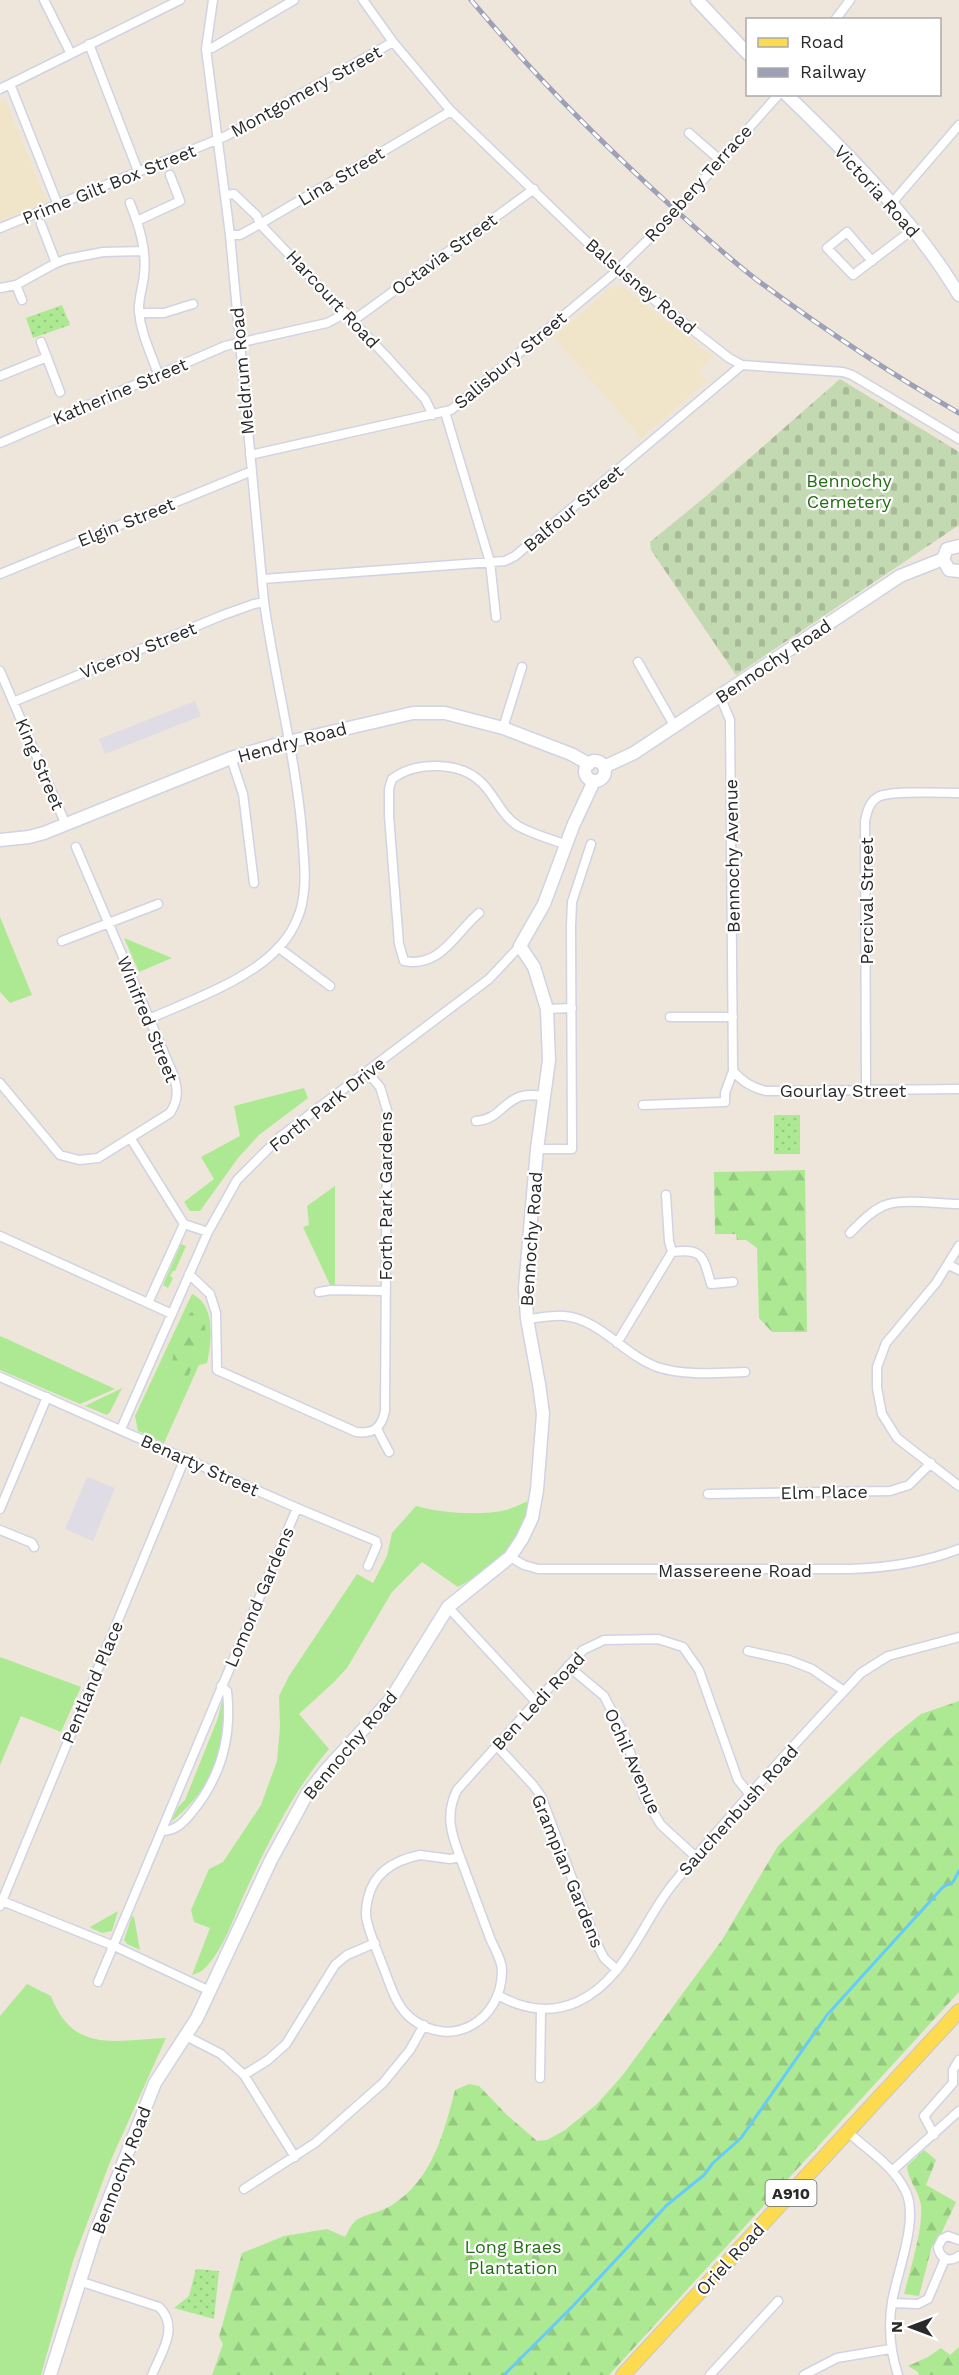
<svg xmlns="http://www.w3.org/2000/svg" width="959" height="2375" viewBox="0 0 959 2375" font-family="'Work Sans',sans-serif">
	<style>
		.industrial { fill: #dfdce5 }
		.education { fill: #f1e5c9 }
		.grass { fill: #ade993 }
		.forest { fill: url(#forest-firs) }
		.cemetery { fill: url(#cemetery-stones) }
		.park { fill: url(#park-dots) }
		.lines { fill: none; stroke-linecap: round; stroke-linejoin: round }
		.stream { stroke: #65cbf8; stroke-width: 3 }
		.street-casing { stroke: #d0d3e4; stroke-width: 11 }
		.secondary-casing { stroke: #d0d3e4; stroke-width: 15 }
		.primary-casing { stroke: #c8c8c8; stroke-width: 16 }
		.street { stroke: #fff; stroke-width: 8 }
		.secondary { stroke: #fff; stroke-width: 12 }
		.primary { stroke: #fcdb51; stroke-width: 14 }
		.rail-casing { stroke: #9da0b6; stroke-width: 5 }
		.rail { stroke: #fff; stroke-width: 3; stroke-dasharray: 9; stroke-linecap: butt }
		.street-bridge-casing { stroke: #d0d3e4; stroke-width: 11; stroke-linecap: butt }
		.street-bridge { stroke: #fff; stroke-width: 8 }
		.labels { text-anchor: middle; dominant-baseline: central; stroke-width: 4.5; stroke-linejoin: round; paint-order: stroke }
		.shield { fill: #fff; stroke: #6a6a6a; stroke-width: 1.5 }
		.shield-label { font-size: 16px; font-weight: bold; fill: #2a2a2a }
		.street-label { font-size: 18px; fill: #2a2a2a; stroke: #fff }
		.park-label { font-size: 18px; fill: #236d14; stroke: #fff }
	</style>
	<defs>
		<pattern id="forest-firs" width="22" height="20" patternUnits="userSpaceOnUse" patternTransform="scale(1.5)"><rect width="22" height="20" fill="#ade993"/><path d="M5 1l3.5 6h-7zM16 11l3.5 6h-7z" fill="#95c87f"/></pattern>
		<pattern id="cemetery-stones" width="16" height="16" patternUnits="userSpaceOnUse" patternTransform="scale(1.5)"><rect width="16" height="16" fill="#c3d9b1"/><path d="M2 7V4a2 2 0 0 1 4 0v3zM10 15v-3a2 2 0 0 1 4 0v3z" fill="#a8ba98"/></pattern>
		<pattern id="park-dots" width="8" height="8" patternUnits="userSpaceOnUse" patternTransform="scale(1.5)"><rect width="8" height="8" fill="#ade993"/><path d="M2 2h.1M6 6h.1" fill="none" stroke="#95c87f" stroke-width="1.8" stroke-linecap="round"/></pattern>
	</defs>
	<rect width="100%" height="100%" fill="#eee6db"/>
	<path class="industrial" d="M195,701L201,716L105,754L99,739Z
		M87,1477L115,1488L93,1541L65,1529Z"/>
	<path class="education" d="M5,99L46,200L45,203L0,221V102Z
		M617,286L624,288L713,356L698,372L707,381L641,438L554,337L609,289Z"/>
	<path class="grass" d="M0,917L32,995L10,1003L0,992Z
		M124,938L172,958L139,972Z
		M304,1088L308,1098L259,1135L238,1158L200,1211H190L184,1202L214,1179L201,1157L240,1136L234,1106Z
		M335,1186V1287H331L303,1227L309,1225L307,1206Z
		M181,1244L186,1246L175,1271H173L170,1276L173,1278L168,1288L163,1285Z
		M192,1294C216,1305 212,1341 207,1363L199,1365L164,1443L138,1431L135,1416Z
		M0,1336L7,1339L115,1389L80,1404L0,1370Z
		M122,1388L110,1412L107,1415L85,1406Z
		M528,1501C527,1543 491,1569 458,1587L422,1562L392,1592L347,1668L333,1683L299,1714L329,1749C294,1790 270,1839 247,1888C235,1913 226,1945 207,1966C203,1971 198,1973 192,1975L210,1928L194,1922L191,1910L209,1869L223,1862L261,1805L277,1761L280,1727L279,1696L289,1676L357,1574L373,1583L387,1556L392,1533L416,1506C440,1513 481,1516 506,1510C513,1508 521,1504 528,1501Z
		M0,1657L81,1687L61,1732L21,1716L0,1765Z
		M223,1697C227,1752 213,1787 171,1822L178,1807L185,1800L218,1718Z
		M118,1911L112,1931L102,1933L91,1928L90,1927Z
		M132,1916L134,1917L140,1950L127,1944L124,1940Z
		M27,1984L51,1996C73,2054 115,2040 166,2038L110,2162L73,2261L41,2375H0V2016Z"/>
	<path class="forest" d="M805,1170L807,1332H772L759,1318L757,1248L746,1240H737L736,1234H715L714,1172Z
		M198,1310C204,1317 207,1334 206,1343C204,1352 196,1357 193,1365C189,1372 188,1380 184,1388L179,1387C164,1365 178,1333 190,1313Z
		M959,1701V1992L609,2375H212L223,2344L219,2337L242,2253L284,2236L327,2229L345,2237C348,2232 352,2222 358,2219C369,2213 382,2212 392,2205C432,2180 444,2133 455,2090L469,2084L479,2086L507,2115L537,2141L547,2140L565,2130L597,2104L622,2076L722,1940L778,1846L891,1738L921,1714Z
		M924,2150L936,2160L926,2185L956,2202L941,2234L932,2246L919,2296L904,2294C909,2274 926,2220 920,2201C917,2188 908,2180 907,2166Z
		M959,2347V2375H919L918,2372L908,2366L928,2357L941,2348L950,2355Z"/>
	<path class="cemetery" d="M840,379L959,452V525L736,675L651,550L650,542L705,497Z"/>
	<path class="park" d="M62,305L70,325L33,338L26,318Z
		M774,1115H800V1154H774Z
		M196,2269L219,2271L214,2319L174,2308L189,2296Z"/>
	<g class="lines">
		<path class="stream" d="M504,2375L572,2307L667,2205L704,2175L713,2163L741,2138L827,2015L943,1887L953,1882L959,1871"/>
		<g class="street-casing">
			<path id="street" d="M44,0L71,54
				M363,0L393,42L451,111L616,270L729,358L742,365L843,372L852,375L959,439
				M835,20L850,0
				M89,44L138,171
				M206,49L212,48L294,0
				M10,84L58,205
				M0,89L180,0
				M689,133L720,160
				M225,195L234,194L257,216L260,224L386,356L425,399L433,415
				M687,198L779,94
				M130,203C139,226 147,249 144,275C143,287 138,299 139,312C141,334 151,353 158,374
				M892,203L959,125
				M137,221L180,201L170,175
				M41,224L56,263
				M0,228L226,136L393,42
				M230,235H240L260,224L451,111
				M872,261L847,232L827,248L853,275L912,230
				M16,285L22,300
				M0,288L16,285L56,263L67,259L103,252L143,251
				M139,313H164L193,304
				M354,320L534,189
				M41,342L60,392
				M0,376L47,357
				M445,412L490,562L496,617
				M0,443L225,346L327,323L346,313
				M250,455L451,410L612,275L666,222
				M0,574L252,471
				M263,579L505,561L515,556L742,365
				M638,662L675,727
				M0,671L66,825
				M13,702L223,615L254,604L264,602
				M503,728L522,667
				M231,758L243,794L254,883
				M479,913C455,933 441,968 404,961L399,944L389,816V789L392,779C416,761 460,761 482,783C495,796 502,816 518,826C532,834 551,839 566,845
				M62,941L158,904
				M279,948L330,986
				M547,1009L572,1008
				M670,1017H733
				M149,1019C189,1001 250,980 279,947C291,935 301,915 303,898C307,876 303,853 302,831C295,754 275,679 264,602L230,235L206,49L213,0
				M733,1071C743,1082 751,1087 766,1091L959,1089
				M0,1083L60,1155L79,1160L98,1158L170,1113C179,1099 178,1089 173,1074L76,847
				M866,1091L865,821C867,812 869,802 878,797C890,790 942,793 959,793
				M643,1105L725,1102V1093L733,1071L730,720L720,696
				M476,1121C499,1119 501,1104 519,1097C527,1094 535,1095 544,1096
				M131,1139L184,1224L148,1303
				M537,1149H572L571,926L572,902L591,844
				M184,1224L208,1232
				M850,1233C860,1223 870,1212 883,1206C901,1198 939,1204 959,1204
				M0,1236L172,1314
				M959,1246L936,1283L886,1343L877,1367V1388L882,1414L897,1438L959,1486
				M672,1252C703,1248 703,1256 711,1284L733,1282
				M949,1265L959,1270
				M189,1274L210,1294L216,1313L217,1370L356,1432C373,1434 381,1429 385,1411L387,1110L380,1087L367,1072
				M319,1292L331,1290L385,1291
				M527,1319C539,1318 552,1315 564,1316C600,1319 624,1355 657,1367C684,1376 717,1373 745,1372
				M617,1343L672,1252L669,1241L666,1195
				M0,1377L297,1508L376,1541L377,1545L368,1566
				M121,1429L208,1232L237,1180L280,1137L489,979L520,946
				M377,1429L389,1452
				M708,1494L890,1491L909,1485L931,1463
				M0,1509L47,1397
				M0,1530L32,1543L34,1547
				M510,1557L524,1565L538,1569H849C887,1568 923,1563 959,1549
				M448,1607L536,1702
				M748,1651L789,1660L812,1669L844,1691
				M568,1666L604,1696L625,1736L644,1797L661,1825L696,1857
				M496,1745L533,1785L541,1796L596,1942L604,1958L617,1970
				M162,1831C176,1831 184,1822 192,1812C221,1777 232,1736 227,1691L221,1686
				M420,1855L450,1859L460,1857C470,1884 480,1911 490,1938C494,1948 503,1962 502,1972C501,2020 453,2050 412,2019C395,2006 390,1983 382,1964C377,1950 370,1935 367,1921C365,1914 366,1906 368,1898C374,1872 395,1860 420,1855Z
				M460,1857C451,1833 445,1815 457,1790L583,1650L604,1640L658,1639L683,1647L699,1670L738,1780L751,1796
				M2,1901L114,1946L210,1991
				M0,1906L185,1458
				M98,1982L297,1508
				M498,1995C522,2009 550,2014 577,2002C625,1981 642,1922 673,1884C732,1812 798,1740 861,1673L888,1656L959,1637
				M184,2035L221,2054L244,2075L295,2157
				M244,2075L268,2060L286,2044L335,1965L347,1955L375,1943
				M540,2078L541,2009
				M847,2131C867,2150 892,2164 905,2190C920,2218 897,2272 892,2302C888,2328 890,2351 898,2375
				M934,2135L924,2116L953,2083V2070L959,2060
				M893,2170L959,2111
				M244,2189L315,2143L383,2083L410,2050L424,2025
				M959,2240L948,2236L942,2239L938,2247C940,2259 950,2263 959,2256
				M79,2281L159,2307C180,2327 161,2353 152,2375
				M892,2303L918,2304L928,2299L945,2259
				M710,2375L778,2301
				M804,2375L837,2358L890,2349"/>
		</g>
		<g class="secondary-casing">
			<path id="secondary" d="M697,0L748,54
				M786,94C849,155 914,220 959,295
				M959,546L947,549L943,559L949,570L959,571
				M585 771a10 10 0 1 1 20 0a10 10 0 1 1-20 0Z
				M604,767L634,753L900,576L943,559
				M0,840L29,837L44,833L231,758L275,745L413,713H445L503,728L571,754L589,764
				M50,2375L94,2237L155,2083L197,2018L271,1860L307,1794L326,1770L391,1699L448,1607L510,1557L522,1539L532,1518L537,1490L543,1414L539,1384L527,1319L525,1288L537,1149L549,1060L547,1009L534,967L520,946L544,904L573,826L594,781"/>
		</g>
		<g class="primary-casing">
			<path id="primary" d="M623,2375L959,2011"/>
		</g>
		<use href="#street" class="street"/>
		<use href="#secondary" class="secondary"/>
		<use href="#primary" class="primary"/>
		<g class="rail-casing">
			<path id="rail" d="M471,0C533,74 599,141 671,206C699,231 727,257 757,280C822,328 889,373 959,413"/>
		</g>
		<use href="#rail" class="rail"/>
		<g class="street-bridge-casing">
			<path id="street-bridge" d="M666,222L687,198"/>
		</g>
		<use href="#street-bridge" class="street-bridge"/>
	</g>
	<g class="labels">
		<rect class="shield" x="765.5" y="2180" width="51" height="26" rx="4.5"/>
		<g class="shield-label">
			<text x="791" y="2193">A910</text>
		</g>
		<g class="street-label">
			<text transform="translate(306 91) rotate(-29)">Montgomery Street</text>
			<text transform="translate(341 176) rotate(-31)">Lina Street</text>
			<text transform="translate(698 183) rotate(-48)">Rosebery Terrace</text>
			<text transform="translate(109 184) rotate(-22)">Prime Gilt Box Street</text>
			<text transform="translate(877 191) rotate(48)">Victoria Road</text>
			<text transform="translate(444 254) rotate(-36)">Octavia Street</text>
			<text transform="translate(641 286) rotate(40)">Balsusney Road</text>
			<text transform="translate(333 299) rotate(47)">Harcourt Road</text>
			<text transform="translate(510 360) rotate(-40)">Salisbury Street</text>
			<text transform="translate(242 371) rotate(-95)">Meldrum Road</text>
			<text transform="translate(120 391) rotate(-23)">Katherine Street</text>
			<text transform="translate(573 508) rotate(-40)">Balfour Street</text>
			<text transform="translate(126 522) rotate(-22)">Elgin Street</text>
			<text transform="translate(138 650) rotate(-22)">Viceroy Street</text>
			<text transform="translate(773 661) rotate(-34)">Bennochy Road</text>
			<text transform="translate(292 742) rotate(-15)">Hendry Road</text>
			<text transform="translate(40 764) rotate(67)">King Street</text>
			<text transform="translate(732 856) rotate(-91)">Bennochy Avenue</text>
			<text transform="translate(866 901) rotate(-90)">Percival Street</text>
			<text transform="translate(148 1019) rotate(68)">Winifred Street</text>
			<text x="843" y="1090">Gourlay Street</text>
			<text transform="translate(327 1104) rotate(-38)">Forth Park Drive</text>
			<text transform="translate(385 1196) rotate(-90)">Forth Park Gardens</text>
			<text transform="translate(531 1239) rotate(-86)">Bennochy Road</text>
			<text transform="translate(200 1465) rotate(24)">Benarty Street</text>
			<text transform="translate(824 1492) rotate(-1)">Elm Place</text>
			<text x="735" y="1570">Massereene Road</text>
			<text transform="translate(259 1597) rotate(-67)">Lomond Gardens</text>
			<text transform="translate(92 1682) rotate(-67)">Pentland Place</text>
			<text transform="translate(538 1701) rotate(-47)">Ben Ledi Road</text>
			<text transform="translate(350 1745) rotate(-50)">Bennochy Road</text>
			<text transform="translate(633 1761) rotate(66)">Ochil Avenue</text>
			<text transform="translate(738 1810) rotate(-48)">Sauchenbush Road</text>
			<text transform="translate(568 1871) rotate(68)">Grampian Gardens</text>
			<text transform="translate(121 2170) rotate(-69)">Bennochy Road</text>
			<text transform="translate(730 2259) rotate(-47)">Oriel Road</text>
		</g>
		<g class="park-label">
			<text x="849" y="480">Bennochy<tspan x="849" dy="21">Cemetery</tspan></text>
			<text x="513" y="2246">Long Braes<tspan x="513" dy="21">Plantation</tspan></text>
		</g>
	</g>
	<rect x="746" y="18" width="195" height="78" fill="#ffffff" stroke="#aaaaaa" stroke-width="1.5"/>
	<rect x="758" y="38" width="30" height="9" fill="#fcdb51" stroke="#aaaaaa" stroke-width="1.5"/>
	<text x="800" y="48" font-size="18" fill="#2a2a2a">Road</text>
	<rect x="758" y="68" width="30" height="9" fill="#9da0b6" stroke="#aaaaaa" stroke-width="1.5"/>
	<text x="800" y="78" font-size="18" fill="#2a2a2a">Railway</text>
	<g transform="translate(911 2327) rotate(270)" stroke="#ffffff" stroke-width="4.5" paint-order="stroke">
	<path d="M0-4.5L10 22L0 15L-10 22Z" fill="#2a2a2a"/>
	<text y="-9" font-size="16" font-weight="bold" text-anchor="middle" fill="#2a2a2a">N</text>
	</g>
</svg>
